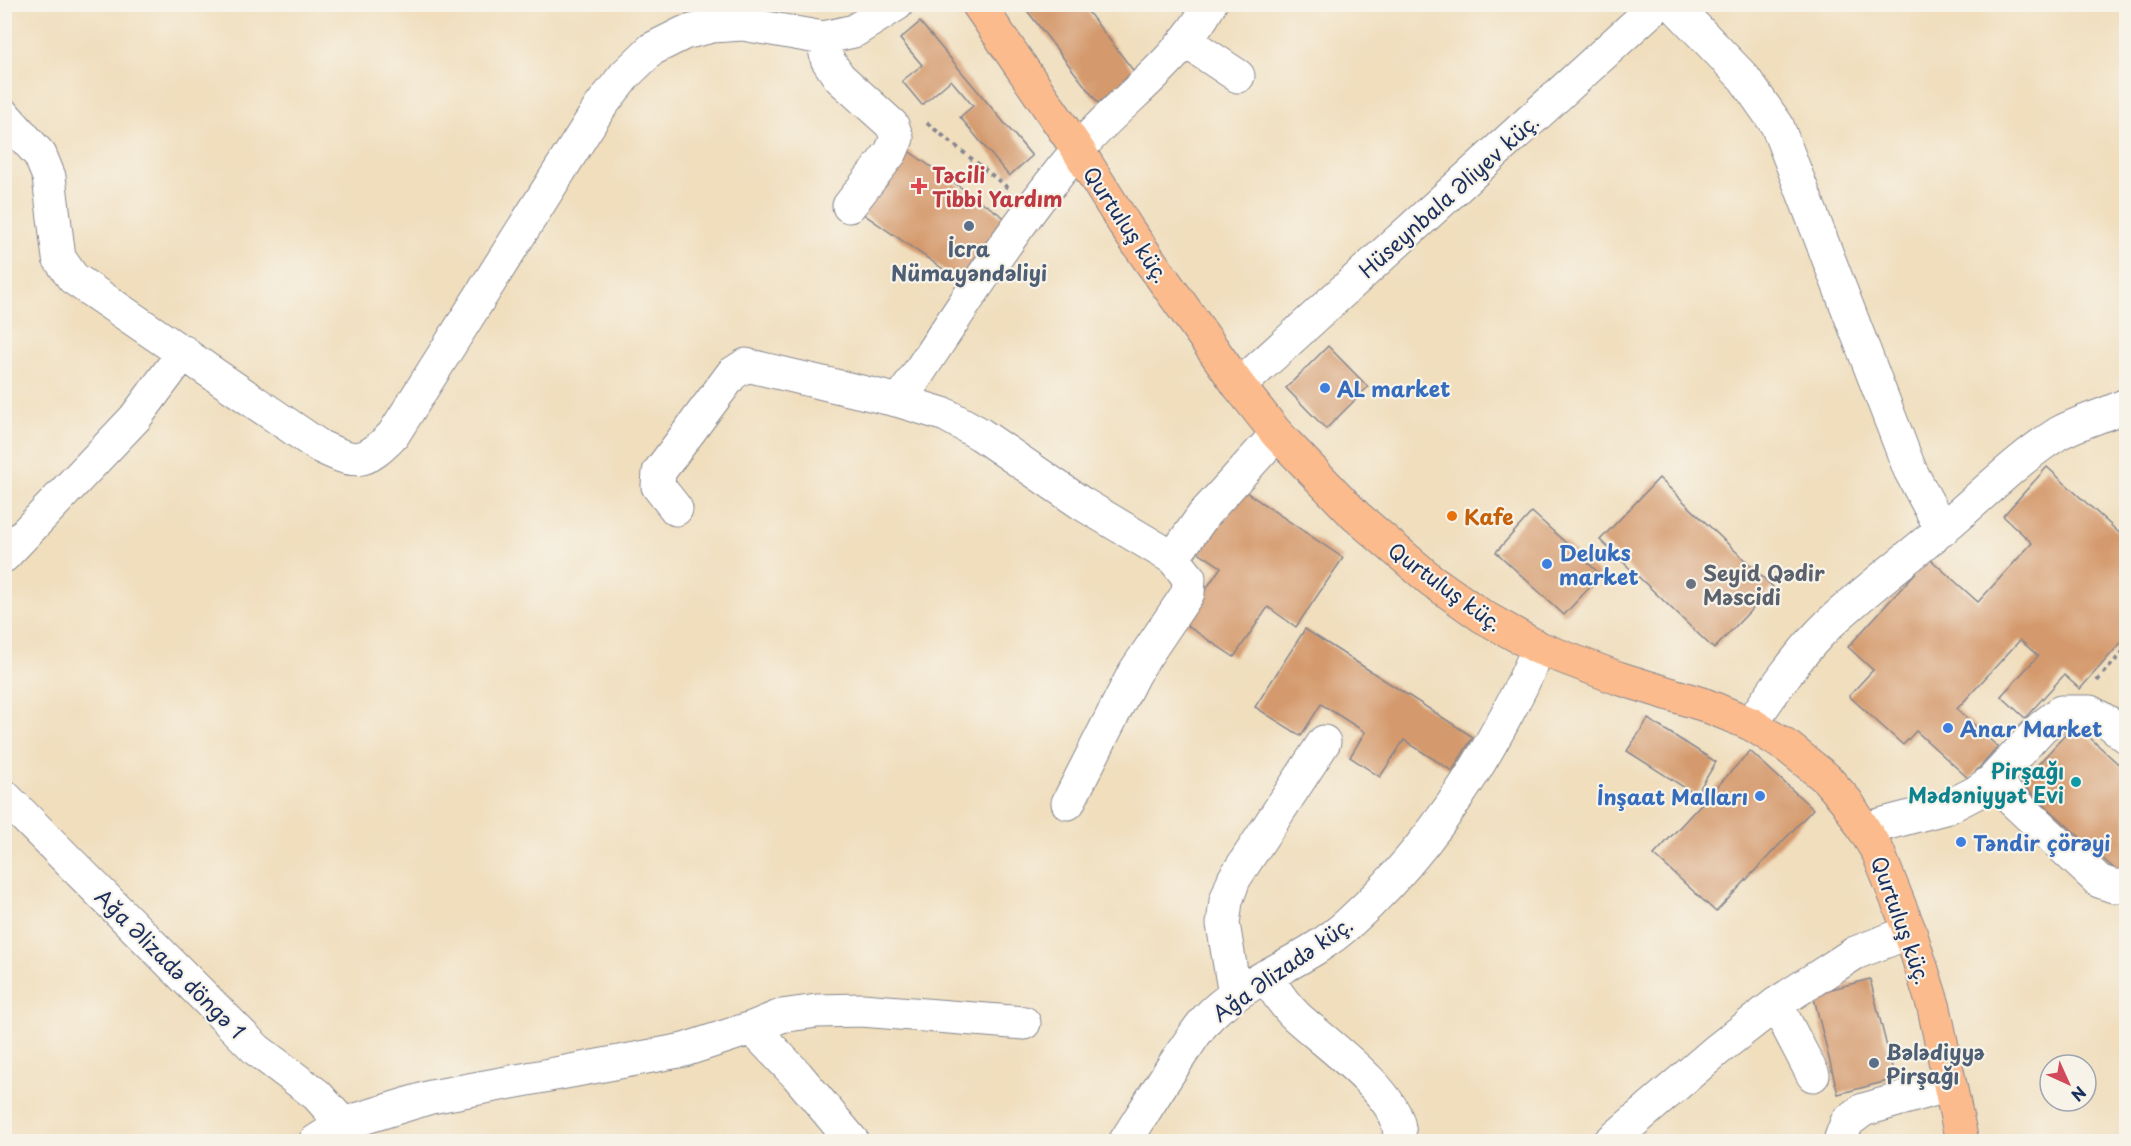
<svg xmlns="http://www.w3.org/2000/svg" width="2131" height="1146" viewBox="0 0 2131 1146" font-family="'Playpen Sans',sans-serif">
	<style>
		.building { fill: #d4996c }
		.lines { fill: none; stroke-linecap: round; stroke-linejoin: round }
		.minor-casing { stroke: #86868e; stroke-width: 35 }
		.major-casing { stroke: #86868e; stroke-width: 35 }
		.path { stroke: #86868e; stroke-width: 4; stroke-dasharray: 4.5 4.5; stroke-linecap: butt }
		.minor { stroke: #fff; stroke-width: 33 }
		.major { stroke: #fbbb8d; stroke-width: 33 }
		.health-dot { fill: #e0444e; stroke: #f7f3e8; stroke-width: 2 }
		.service-dot { fill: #5c6f8a; stroke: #f7f3e8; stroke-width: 2 }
		.shop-dot { fill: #3f7fe0; stroke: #f7f3e8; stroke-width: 2 }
		.food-dot { fill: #e8710a; stroke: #f7f3e8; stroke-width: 2 }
		.worship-dot { fill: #6b7280; stroke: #f7f3e8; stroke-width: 2 }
		.culture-dot { fill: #0f9aa8; stroke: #f7f3e8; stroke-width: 2 }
		.labels { text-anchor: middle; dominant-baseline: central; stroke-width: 4.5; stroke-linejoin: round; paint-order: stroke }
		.health-label { font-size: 21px; font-weight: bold; fill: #be3a42; stroke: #f7f3e8; text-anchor: start }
		.street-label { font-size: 21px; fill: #1b2f5e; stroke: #f7f3e8 }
		.service-label { font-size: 21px; font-weight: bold; fill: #4e5e75; stroke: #f7f3e8 }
		.shop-label { font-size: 21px; font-weight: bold; fill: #366cbe; stroke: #f7f3e8; text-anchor: start }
		.food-label { font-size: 21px; font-weight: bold; fill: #c56008; stroke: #f7f3e8; text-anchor: start }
		.worship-label { font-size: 21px; font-weight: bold; fill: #5b616d; stroke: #f7f3e8; text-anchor: start }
		.culture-label { font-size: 21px; font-weight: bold; fill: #0d838f; stroke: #f7f3e8; text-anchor: end }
	</style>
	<rect width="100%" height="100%" fill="#f7f3e8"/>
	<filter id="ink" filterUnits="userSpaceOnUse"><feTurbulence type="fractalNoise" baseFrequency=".0167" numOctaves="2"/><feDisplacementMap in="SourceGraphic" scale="12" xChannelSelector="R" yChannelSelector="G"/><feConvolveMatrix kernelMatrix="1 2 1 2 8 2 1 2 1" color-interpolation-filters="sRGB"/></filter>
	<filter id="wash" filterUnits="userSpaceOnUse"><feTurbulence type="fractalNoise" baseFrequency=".008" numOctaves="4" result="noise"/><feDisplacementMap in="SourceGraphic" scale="24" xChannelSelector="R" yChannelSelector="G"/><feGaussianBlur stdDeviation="1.35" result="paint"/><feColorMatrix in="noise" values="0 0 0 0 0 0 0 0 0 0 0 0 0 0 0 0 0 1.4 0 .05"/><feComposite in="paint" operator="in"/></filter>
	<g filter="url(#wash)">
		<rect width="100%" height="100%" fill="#f0debd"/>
		<g id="blocks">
			<path class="building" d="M1022,4H1082L1136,74L1098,103Z
				M920,22L1032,156L1009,176L960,117L973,106L951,80L922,105L902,81L922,65L900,39Z
				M907,150L1009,221L965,284L862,213Z
				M1328,346L1368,387L1326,429L1286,388Z
				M2047,467L2126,539V637L2080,689L2064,675L2025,718L2001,696L2038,656L2020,640L1957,709L1998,747L1969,779L1916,731L1903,745L1849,696L1873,670L1848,647L1929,558L1978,602L2032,543L2003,516Z
				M1659,478L1773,587L1714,649L1600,540Z
				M1240,488L1343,558L1296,627L1268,607L1234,657L1183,623L1221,567L1197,551Z
				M1532,512L1601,575L1564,615L1496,552Z
				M1305,629L1473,737L1452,771L1404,740L1380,777L1350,757L1365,732L1321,704L1301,736L1255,707Z
				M1648,719L1716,762L1696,795L1627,751Z
				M2075,724L2126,771V869L2121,875L2021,783Z
				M1750,751L1813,809L1716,912L1654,855Z
				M1870,979L1895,1079L1838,1094L1813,994Z"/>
		</g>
	</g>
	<g filter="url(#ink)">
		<use href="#blocks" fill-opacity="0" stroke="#86868e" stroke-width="1.5"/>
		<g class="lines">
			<g class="minor-casing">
				<path id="minor" d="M1673,4L1744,78L1777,125L1910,470L1942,530
					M823,38L827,59L839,77L892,125L897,138L891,152L849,206
					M1187,42L1238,76
					M4,115L40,155L49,177L59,258L73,278L319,446C356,464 364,465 393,435L600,107L625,75L652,49L684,33L712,26L743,24L823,38L854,31L897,4
					M1239,386L1658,4
					M676,509L658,486L659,472L732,374L746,365L900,401
					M4,556L135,418L184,352
					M1173,558L1081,503L980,434L946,415L900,401C956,316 1011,230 1076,152C1119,101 1178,64 1210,4
					M1751,724C1775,688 1799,653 1830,623C1870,586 1915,553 1956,517C1989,489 2022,456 2059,433C2081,421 2104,416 2126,405
					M1992,781L2099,881L2113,886H2126
					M4,796L257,1050L317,1095L343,1124
					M1068,803L1134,673L1188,593L1189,578L1173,558L1205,513L1277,434
					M1865,829L1948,807L1975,793L1992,781L2042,727L2061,712H2090L2111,724L2126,736
					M1266,976C1275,991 1284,1005 1297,1017C1324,1042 1394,1091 1399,1128C1400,1132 1399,1137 1399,1142
					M1235,995L1223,924L1226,901L1234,879L1324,742
					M1776,1004L1813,1075
					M752,1028L797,1075L853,1142
					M315,1142L343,1124L431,1097L684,1050L752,1028L781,1016L817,1011L862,1010L1024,1023
					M1125,1142C1144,1112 1162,1082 1182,1053C1193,1037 1203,1020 1219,1007C1259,974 1310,959 1349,923C1433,847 1493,752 1539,648
					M1610,1142L1717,1050L1776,1004L1855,953L1910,932
					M1842,1142L1841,1138L1847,1122L1863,1110L1950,1085"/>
			</g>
			<g class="major-casing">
				<path id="major" d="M978,4L1078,150L1128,230L1239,386L1277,434L1356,516L1431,580L1482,616L1539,648L1618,678L1705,705L1751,724L1789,748L1826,778L1847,802L1878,852L1910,932L1934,1008L1962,1142"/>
			</g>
			<path class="path" d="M927,123L1008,188
				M2097,681L2126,648"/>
			<use href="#minor" class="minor"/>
			<use href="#major" class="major"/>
		</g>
	</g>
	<path class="health-dot" d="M916 177h6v6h6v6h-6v6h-6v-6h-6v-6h6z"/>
	<g class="service-dot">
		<circle cx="969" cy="226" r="6"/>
		<circle cx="1874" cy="1063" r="6"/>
	</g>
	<g class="shop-dot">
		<circle cx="1325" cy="388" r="6"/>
		<circle cx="1547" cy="564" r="6"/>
		<circle cx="1948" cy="728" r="6"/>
		<circle cx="1760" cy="796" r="6"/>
		<circle cx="1961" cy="842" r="6"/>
	</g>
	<circle class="food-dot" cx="1452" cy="516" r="6"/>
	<circle class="worship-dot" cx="1691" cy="584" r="6"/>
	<circle class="culture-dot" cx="2076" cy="782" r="6"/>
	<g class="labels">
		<g class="health-label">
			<text x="932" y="174">Təcili<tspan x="932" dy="24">Tibbi Yardım</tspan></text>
		</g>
		<g class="street-label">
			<text transform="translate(1448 195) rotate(-42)">Hüseynbala Əliyev küç.</text>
			<text transform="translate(1127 224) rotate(56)">Qurtuluş küç.</text>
			<text transform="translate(1446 586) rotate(36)">Qurtuluş küç.</text>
			<text transform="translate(1902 920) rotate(70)">Qurtuluş küç.</text>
			<text transform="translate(171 963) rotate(45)">Ağa Əlizadə döngə 1</text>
			<text transform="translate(1282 968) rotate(-35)">Ağa Əlizadə küç.</text>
		</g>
		<g class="service-label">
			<text x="969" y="248">İcra<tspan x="969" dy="24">Nümayəndəliyi</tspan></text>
			<text x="1886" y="1051" text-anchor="start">Bələdiyyə<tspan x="1886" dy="24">Pirşağı</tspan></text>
		</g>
		<g class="shop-label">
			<text x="1337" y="388">AL market</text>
			<text x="1559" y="552">Deluks<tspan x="1559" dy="24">market</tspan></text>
			<text x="1960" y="728">Anar Market</text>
			<text x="1748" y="796" text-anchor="end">İnşaat Malları</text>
			<text x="1973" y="842">Təndir çörəyi</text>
		</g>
		<g class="food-label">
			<text x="1464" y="516">Kafe</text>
		</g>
		<g class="worship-label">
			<text x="1703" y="572">Seyid Qədir<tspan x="1703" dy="24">Məscidi</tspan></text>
		</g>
		<g class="culture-label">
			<text x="2064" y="770">Pirşağı<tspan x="2064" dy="24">Mədəniyyət Evi</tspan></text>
		</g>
	</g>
	<rect width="2131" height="1146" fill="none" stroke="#f7f3e8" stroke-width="24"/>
	<g transform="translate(2068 1083) rotate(135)"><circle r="28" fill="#f7f3e8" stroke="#9fa5b1" stroke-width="1.5"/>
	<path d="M0-4.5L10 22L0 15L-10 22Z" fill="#d1495b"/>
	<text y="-9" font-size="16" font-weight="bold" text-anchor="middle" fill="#1b2f5e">N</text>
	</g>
</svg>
